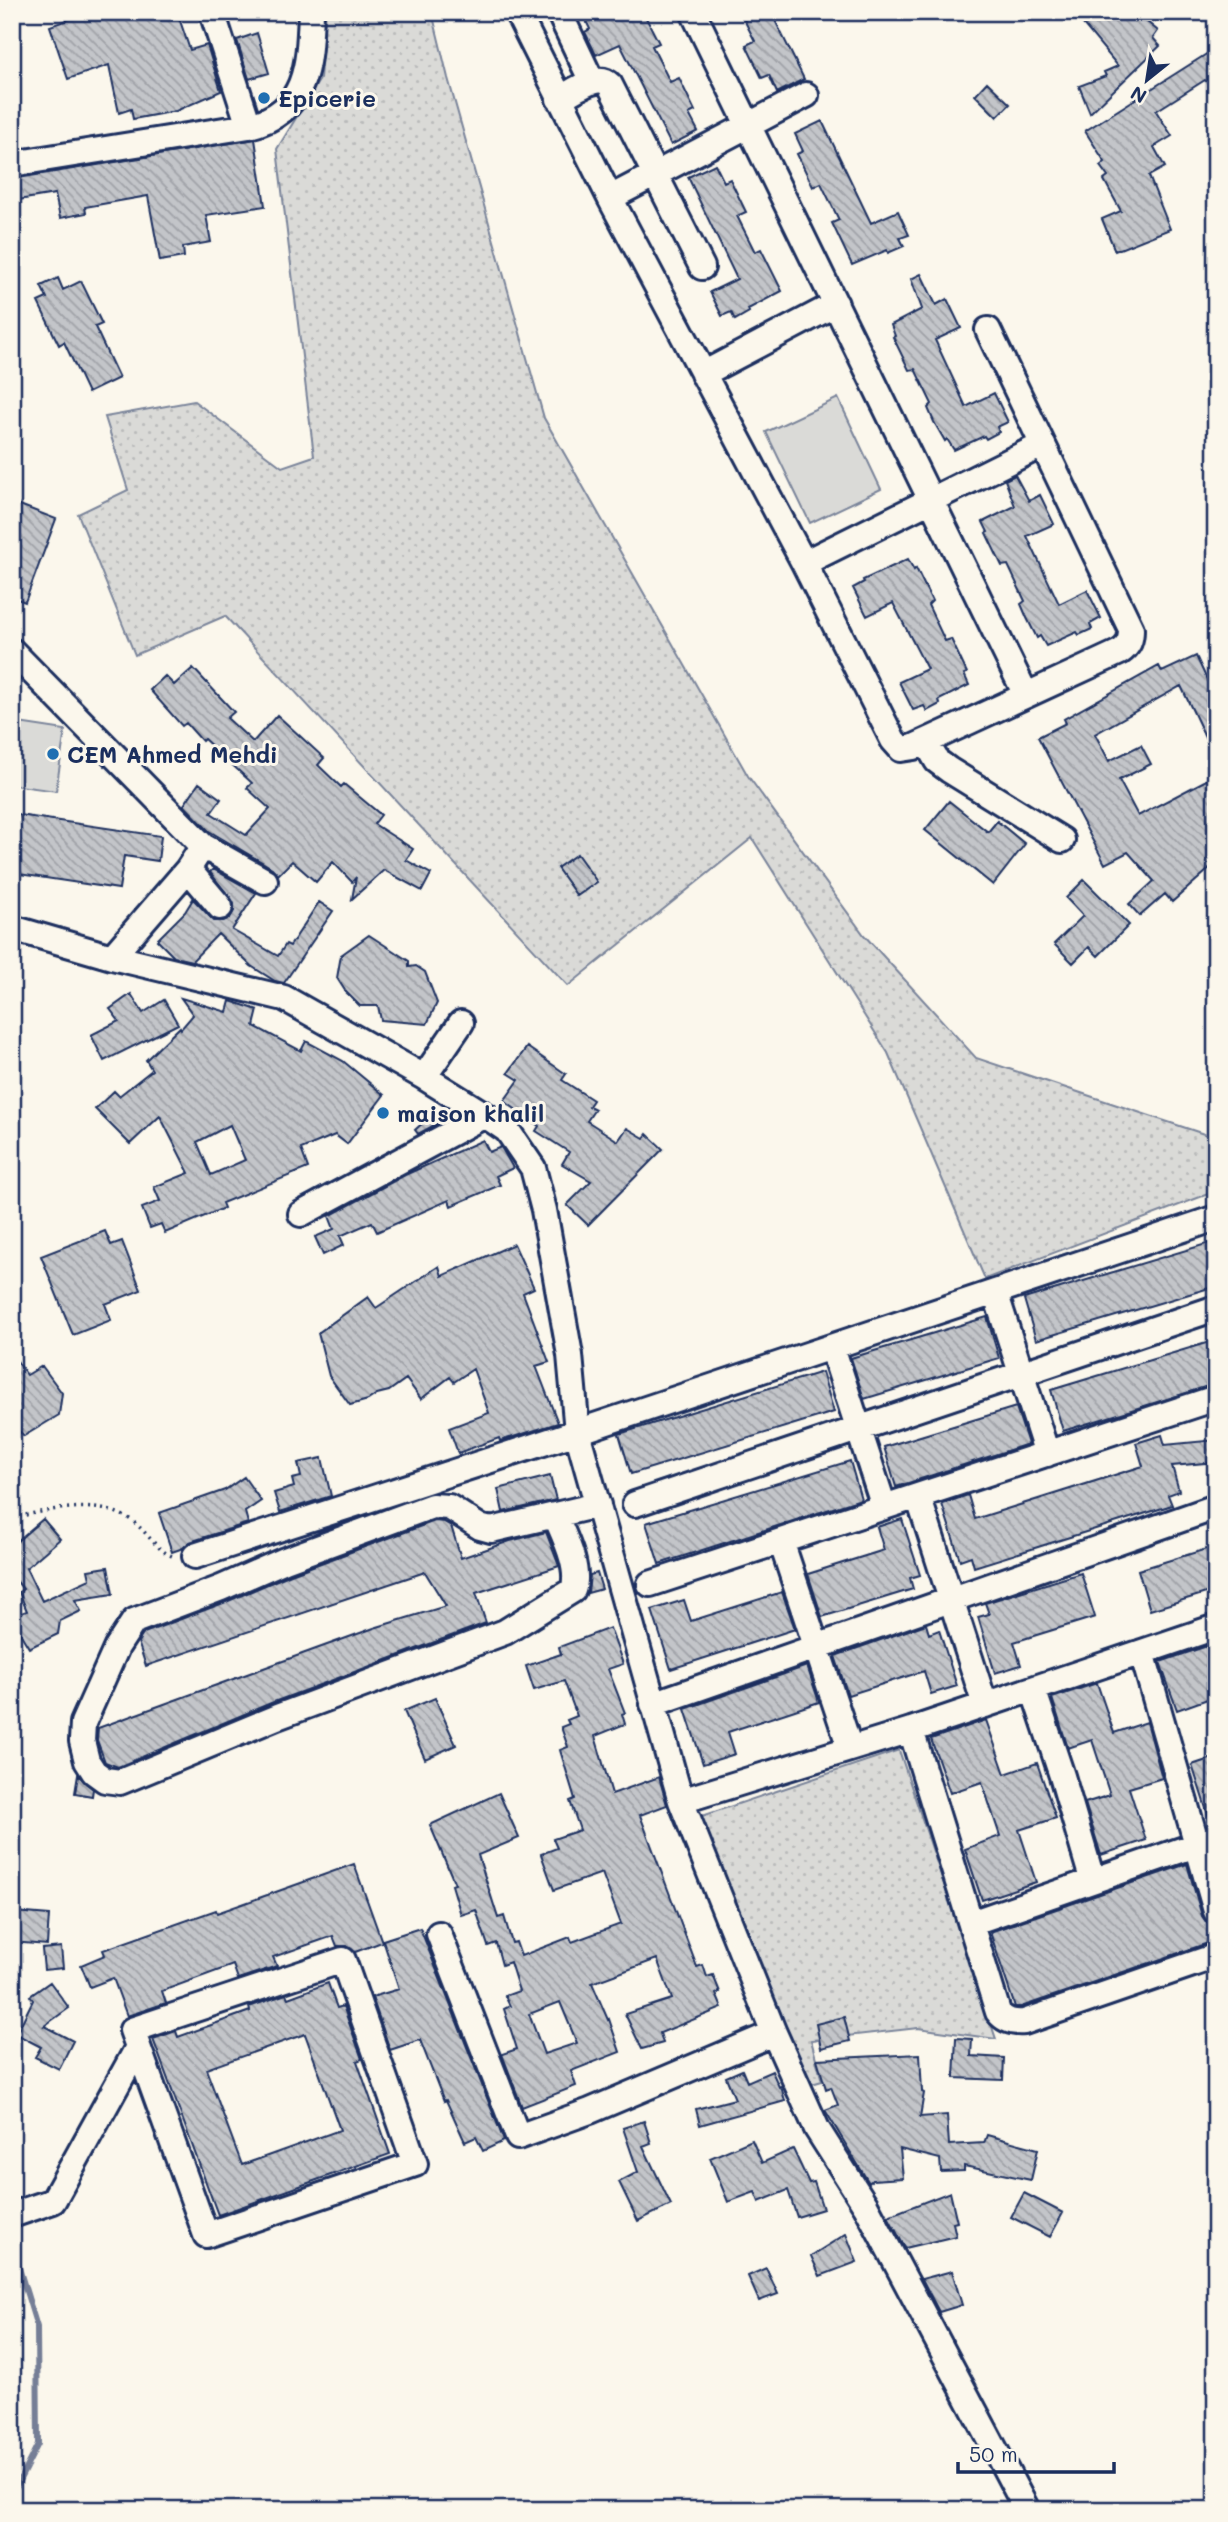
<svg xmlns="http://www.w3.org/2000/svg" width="1228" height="2522" viewBox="0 0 1228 2522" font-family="Mali,sans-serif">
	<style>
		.grass { fill: url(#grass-dots); stroke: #7a849a; stroke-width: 2 }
		.park { fill: #dadad7; stroke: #7a849a; stroke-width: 2 }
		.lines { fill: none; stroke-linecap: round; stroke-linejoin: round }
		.stream { stroke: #747e96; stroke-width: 6 }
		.building { fill: url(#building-back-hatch); stroke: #1b2f5e; stroke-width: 2; fill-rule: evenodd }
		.minor-casing { stroke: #1b2f5e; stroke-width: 30 }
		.path { stroke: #1b2f5e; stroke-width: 3.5; stroke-dasharray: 2 5; stroke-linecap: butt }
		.minor { stroke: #fbf7ec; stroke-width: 24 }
		.poi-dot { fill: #1f6fb2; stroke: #fbf7ec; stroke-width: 2.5 }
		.labels { text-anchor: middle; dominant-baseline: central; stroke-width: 6; stroke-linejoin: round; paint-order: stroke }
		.poi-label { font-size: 23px; font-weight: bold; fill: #1b2f5e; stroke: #fbf7ec; text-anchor: start }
	</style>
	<defs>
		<pattern id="grass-dots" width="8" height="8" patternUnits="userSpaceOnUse" patternTransform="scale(1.75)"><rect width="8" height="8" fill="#dadad7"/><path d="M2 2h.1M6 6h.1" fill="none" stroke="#babbbb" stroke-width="1.8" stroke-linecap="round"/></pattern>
		<pattern id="building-back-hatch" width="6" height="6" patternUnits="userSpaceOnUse" patternTransform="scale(1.75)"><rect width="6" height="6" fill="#c3c5c9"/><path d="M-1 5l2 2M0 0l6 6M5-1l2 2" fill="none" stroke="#9ea0a6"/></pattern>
	</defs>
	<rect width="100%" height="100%" fill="#fbf7ec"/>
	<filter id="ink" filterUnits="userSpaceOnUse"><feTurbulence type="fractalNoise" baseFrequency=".0143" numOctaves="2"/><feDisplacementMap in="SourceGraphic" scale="14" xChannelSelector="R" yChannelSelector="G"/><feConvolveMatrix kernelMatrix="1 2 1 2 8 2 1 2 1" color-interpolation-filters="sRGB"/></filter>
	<g filter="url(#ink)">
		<path class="grass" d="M325,12H432L448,78L544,418L748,776L864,935L976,1058L1216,1138V1191L985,1279L888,1053L752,838L568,986L225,616L135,655L78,514L128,490L105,417L194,401L282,467L314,456L277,149L320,79Z
			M899,1750L996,2039L918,2028L811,2040L822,2081L805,2086L699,1817Z"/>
		<path class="park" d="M838,398L881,489L810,523L766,432Z
			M12,722L65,730L56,791L12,785Z"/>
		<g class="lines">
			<path class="stream" d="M12,2245L37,2327L38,2444L13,2493L17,2510"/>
		</g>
		<path class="building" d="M90,12H177L190,50L207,45L221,91L176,111L133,119L131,109L119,113L109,65L68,79L50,26Z
			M605,12H643L659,43L652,46L670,82L679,78L695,111L689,114L698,131L671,145L620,44L596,55L585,32L590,29L586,21Z
			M740,12H771L804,79L777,93L769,75L762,78L746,45L755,41Z
			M1073,12H1135L1158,31L1153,38L1160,46L1090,113L1079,86L1106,76L1104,72L1118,66Z
			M257,33L269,73L249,79L237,40Z
			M1216,48V92L1205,80L1156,111L1172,136L1154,147L1165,167L1149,176L1170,229L1115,251L1102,219L1121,211L1104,180L1108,177L1100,166L1105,162L1085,131Z
			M987,82L1010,104L997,117L975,95Z
			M822,121L871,223L898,211L909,235L900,238L904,246L888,253L887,250L852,265L832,223L839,220L821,183L813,187L797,154L803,151L795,134Z
			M255,139L265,206L206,215L211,242L183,247L184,257L160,261L148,196L85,207L86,213L60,218L55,194L12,201V179Z
			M715,164L724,182L730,179L746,212L737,216L755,252L761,249L782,291L748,309L749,312L735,320L731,312L722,316L710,292L737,279L688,177Z
			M921,274L936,305L947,299L961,328L935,340L966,407L994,393L1008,422L997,427L999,432L986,439L984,436L954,450L947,439L945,441L934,422L928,408L932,404L915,369L909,370L893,337L895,336L891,325L922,309L911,279Z
			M58,278L63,290L81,281L102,324L95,327L119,378L88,393L64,342L59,345L38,302L47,298L41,286Z
			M1015,475L1029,501L1040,495L1054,524L1027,536L1059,604L1087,590L1101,618L1090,624L1092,629L1079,635L1077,632L1046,646L1040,636L1037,638L1027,618L1021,604L1025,601L1008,565L1002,566L986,533L988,532L983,522L1015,506L1005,480Z
			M12,502L56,519L25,602L12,597Z
			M908,559L914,570L916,568L932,601L928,605L945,641L951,639L967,673L964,674L969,685L939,700L940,704L927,711L924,706L913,710L899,682L927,669L893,603L867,616L853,588L864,582L863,580Z
			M1196,656L1216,699V760L1181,686L1095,734L1109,761L1141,745L1151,764L1119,780L1138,816L1216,775V863L1172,902L1165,894L1140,916L1129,904L1154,881L1128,852L1105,864L1038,737L1066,723L1064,719L1159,666L1162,672Z
			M193,668L234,712L227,718L253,742L277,715L324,758L318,765L341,787L344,784L381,815L374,824L413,849L406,860L431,874L422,891L384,870L352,899L356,877L352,882L333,862L316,882L292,861L278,875L272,868L209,831L184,805L199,783L221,799L211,813L246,835L270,809L247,788L252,783L204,739L202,741L186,723L182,726L150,690L165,676L174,685Z
			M949,801L988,832L997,821L1025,844L993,885L925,830Z
			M12,814L161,836L158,861L124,856L119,889L12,873Z
			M577,854L597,882L577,896L557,868Z
			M213,869L256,893L232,930L278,956L286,944L290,946L319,902L333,911L284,983L275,981L251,966L218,934L192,961L174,957L157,940L185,912L193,899L214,921H223L230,918L234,911V904L210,872Z
			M1084,880L1129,925L1098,956L1089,947L1073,963L1054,944L1083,916L1066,898Z
			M369,935L409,961V967L416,966L425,972L437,1003L427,1024L381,1020L378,1006H360L346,992L337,978L341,955Z
			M131,994L143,1013L164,1000L178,1024L104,1061L91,1035L119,1021L110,1009Z
			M181,998L227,1012L230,1001L258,1010L254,1026L301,1051L306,1041L343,1061L384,1095L347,1144L335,1135L301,1149L308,1168L222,1203L224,1208L165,1233L161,1224L150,1228L142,1208L160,1201L154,1187L189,1173L160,1116L130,1144L95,1109L114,1091L119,1096L152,1070L146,1060L180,1027L181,1029L193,1015ZM230,1125L245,1160L211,1175L197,1142Z
			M527,1047L566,1074L562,1080L593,1100L589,1106L595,1109L587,1121L618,1141L627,1128L644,1138L647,1134L663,1149L588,1225L567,1205L591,1181L562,1164L569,1152L536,1131L539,1126L504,1101L519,1080L508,1073Z
			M436,1111L444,1120L418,1134L415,1130Z
			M483,1140L489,1152L501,1147L513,1168L496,1176L500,1185L451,1206L449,1200L377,1232L372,1222L340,1236L344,1245L323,1255L315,1237L334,1229L329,1216L405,1175Z
			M105,1231L111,1245L122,1241L141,1290L105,1304L111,1320L73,1335L41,1256Z
			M1216,1241V1286L1036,1340L1024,1299Z
			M514,1244L534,1288L523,1293L549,1362L536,1366L558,1423L500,1441L499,1438L458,1453L449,1428L489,1413L473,1369L454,1382L450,1377L421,1399L406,1379L389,1391L377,1394L368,1400L350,1405L329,1376L318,1333L368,1297L376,1308L439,1266L442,1276Z
			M987,1317L999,1358L864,1399L851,1358Z
			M1216,1340V1384L1063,1431L1051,1390Z
			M12,1354L27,1375L42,1366L62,1393L59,1415L24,1436L12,1424Z
			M822,1372L834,1412L631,1474L619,1434Z
			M1016,1407L1028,1444L896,1487L884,1447Z
			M1162,1435L1165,1445L1216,1440V1462L1172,1466L1179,1491L1168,1495L1172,1505L974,1567L971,1556L960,1560L942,1504L968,1495L975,1519L1143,1466L1136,1443Z
			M322,1458L331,1496L280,1512L274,1493L294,1487L292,1479L301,1477L298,1463Z
			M850,1461L861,1499L659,1564L646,1523Z
			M550,1476L556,1500L503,1512L498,1489Z
			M244,1477L261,1501L245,1512L248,1523L190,1542L183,1548L172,1552L159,1513L225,1490Z
			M43,1519L60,1539L26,1568L42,1601L90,1579L88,1570L108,1567L113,1594L75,1600L81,1611L60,1621L58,1634L29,1648L12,1620V1616L27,1611L19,1592L23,1589L14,1578L12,1580V1538L15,1543Z
			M902,1519L920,1575L910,1578L913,1589L822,1617L808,1574L884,1550L877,1527Z
			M435,1521L444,1522L451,1526L461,1558L510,1541L546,1532L559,1566L476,1593L486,1623L271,1703L118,1767L105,1762L97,1740L98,1728L374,1628L446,1606L425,1572L146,1666L138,1642L144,1633L226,1602L291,1574Z
			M1216,1546V1590L1150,1610L1138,1570Z
			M597,1573L602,1589L588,1593L590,1575Z
			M1081,1573L1095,1617L1014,1642L1021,1665L995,1673L978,1617L989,1614L985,1603Z
			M782,1592L795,1629L671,1669L652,1610L684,1600L691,1621Z
			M926,1624L929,1634L939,1630L957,1686L931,1694L924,1671L848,1695L835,1656Z
			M610,1628L623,1664L608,1669L625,1713L622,1714L625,1724L595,1736L612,1794L659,1777L667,1805L640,1815L697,1967L703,1965L707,1977L713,1975L720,1992L716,1994L722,2008L660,2033L663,2043L642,2049L625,2014L672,1999L657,1959L592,1983L608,2020L609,2019L620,2052L571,2071L576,2086L522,2107L502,2054L517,2049L504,2009L510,2006L505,1996L519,1991L510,1962L502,1965L496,1943L488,1946L476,1910L461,1915L452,1885L455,1884L430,1825L499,1793L519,1838L478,1855L498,1918L504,1916L512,1943L516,1942L521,1956L570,1937L572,1942L621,1924L602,1873L554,1890L541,1854L557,1848L553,1839L580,1830L570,1801L575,1799L560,1750L568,1747L561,1727L569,1724L567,1720L577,1716L564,1681L534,1690L526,1666L561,1654L559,1647ZM560,2002L577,2043L544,2054L529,2014Z
			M1216,1643V1696L1177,1710L1160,1662Z
			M807,1666L819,1702L728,1732L735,1754L703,1764L685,1709Z
			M1097,1683L1114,1733L1147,1722L1162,1778L1129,1788L1146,1840L1101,1855L1085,1803L1110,1795L1092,1740L1068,1748L1052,1698Z
			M435,1698L456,1745L425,1759L404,1711Z
			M986,1720L1005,1774L1037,1763L1056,1818L1019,1830L1036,1882L982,1900L965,1849L1000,1836L982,1782L950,1793L931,1739Z
			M1216,1757V1824H1211L1192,1765Z
			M78,1775L93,1789L92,1796L75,1793Z
			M354,1864L382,1942L355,1952L347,1946H337L333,1936L273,1957L277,1966L238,1979L233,1965L162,1991L166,2003L127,2016L113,1978L90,1987L81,1965L105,1955L103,1950L216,1910L217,1913Z
			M1187,1864L1202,1916L1206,1922L1216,1925V1935L1209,1936L1211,1942L1021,2007H1015L990,1932Z
			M14,1912L49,1915L47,1945L12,1942Z
			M420,1928L504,2141L483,2151L476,2137L465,2142L446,2100L444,2101L420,2040L390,2050L372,1997L399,1989L383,1940Z
			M61,1947L63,1968L44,1970L42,1949Z
			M50,1982L69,2008L44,2026L73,2041L59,2069L35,2057L41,2047L16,2034L33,2000L30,1996Z
			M328,1983L337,2008L343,2006L362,2059L357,2061L390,2154L218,2215L153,2039L176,2031L178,2037L250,2011L249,2007L286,1994L288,1998ZM305,2034L340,2130L242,2165L206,2069Z
			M844,2017L850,2041L821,2048L816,2024Z
			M956,2038L972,2039L971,2056L1004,2058L1003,2080L954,2078Z
			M920,2054L922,2092L924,2093L920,2117L947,2115L949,2145L984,2143L987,2135L1038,2149L1031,2180L964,2166V2171L941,2172L940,2159L900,2149L903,2178L872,2180L869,2183L825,2110L838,2105L831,2087L826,2089L817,2059Z
			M742,2070L747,2082L772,2071L779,2087L781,2086L785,2101L700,2125L696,2109L735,2099L726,2077Z
			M644,2121L651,2143L643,2146L671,2205L638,2221L619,2182L638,2172L623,2128Z
			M752,2140L762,2163L793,2149L809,2183L814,2182L823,2209L797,2217L788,2190L759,2202L755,2192L728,2202L710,2158Z
			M950,2192L957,2222L953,2223L956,2236L905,2248L888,2216Z
			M1024,2193L1063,2213L1050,2237L1011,2217Z
			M846,2234L857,2262L820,2276L811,2256Z
			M766,2268L778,2294L759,2301L748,2276Z
			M952,2271L962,2305L939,2312L922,2279Z"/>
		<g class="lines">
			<g class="minor-casing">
				<path id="minor" d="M212,12L249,126
					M517,12L610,198L804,563L893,740L901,749L914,747L1120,652C1129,646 1131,640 1131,629L988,330
					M559,12L592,82
					M693,12L1026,695
					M559,99C573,92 598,72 610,85L702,267
					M12,164L249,126C308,112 309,64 311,12
					M610,198L806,95
					M703,374L836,304
					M804,563L1042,445
					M12,651L203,846L265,881
					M926,742L937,761L949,770L1062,840
					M188,869L220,907
					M12,928L112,957L284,998L424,1077L485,1115L507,1130L533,1168L544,1210L570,1355L577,1432L681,1801L774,2033L817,2129L866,2206L1027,2510
					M112,957L188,869L203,846
					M424,1077L461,1023
					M301,1214L485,1115
					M995,1292L1047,1454
					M832,1347L884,1507
					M918,1496L985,1705
					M635,1504L1216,1308
					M556,1517C564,1536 581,1569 573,1590L505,1632L277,1717L120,1782L105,1780L94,1772L87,1761L82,1741L83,1723L117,1647L134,1621L221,1588L285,1560L432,1506L449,1507L480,1527L491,1530L598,1505
					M781,1541L850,1748
					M195,1556L577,1432L1216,1218
					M650,1584L1216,1398
					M1142,1652L1216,1911
					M1033,1689L1062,1776L1092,1879
					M653,1704L1216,1507
					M911,1730L998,2012C1005,2021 1013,2023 1024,2022L1216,1956
					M681,1801L911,1730L1216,1627
					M971,1923L1216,1838
					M439,1934L518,2137L590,2111L774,2033
					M343,1960L415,2164L206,2235L132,2030Z
					M12,2215L53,2201L138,2047"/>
			</g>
			<path class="path" d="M12,1518C48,1510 98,1498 131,1520C147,1531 155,1549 172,1556"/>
			<use href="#minor" class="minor"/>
		</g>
	</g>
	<g class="poi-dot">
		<circle cx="264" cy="98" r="7"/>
		<circle cx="53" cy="754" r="7"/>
		<circle cx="383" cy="1113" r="7"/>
	</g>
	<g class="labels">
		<g class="poi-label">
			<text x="278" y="98">Epicerie</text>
			<text x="67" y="754">CEM Ahmed Mehdi</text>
			<text x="397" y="1113">maison khalil</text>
		</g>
	</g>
	<rect width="1228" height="2522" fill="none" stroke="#fbf7ec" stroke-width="42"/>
	<rect x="21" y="21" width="1186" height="2480" fill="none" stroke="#1b2f5e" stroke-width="2.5" filter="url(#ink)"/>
	<g transform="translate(1147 80) rotate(210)" stroke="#fbf7ec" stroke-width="5" paint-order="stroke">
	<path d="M0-5L12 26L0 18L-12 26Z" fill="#1b2f5e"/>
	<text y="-10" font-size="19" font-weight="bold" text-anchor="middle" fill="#1b2f5e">N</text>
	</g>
	<path d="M958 2462v10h156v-10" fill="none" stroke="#1b2f5e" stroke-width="3.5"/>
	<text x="969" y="2462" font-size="21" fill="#1b2f5e" stroke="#fbf7ec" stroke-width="5" paint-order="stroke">50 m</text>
</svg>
